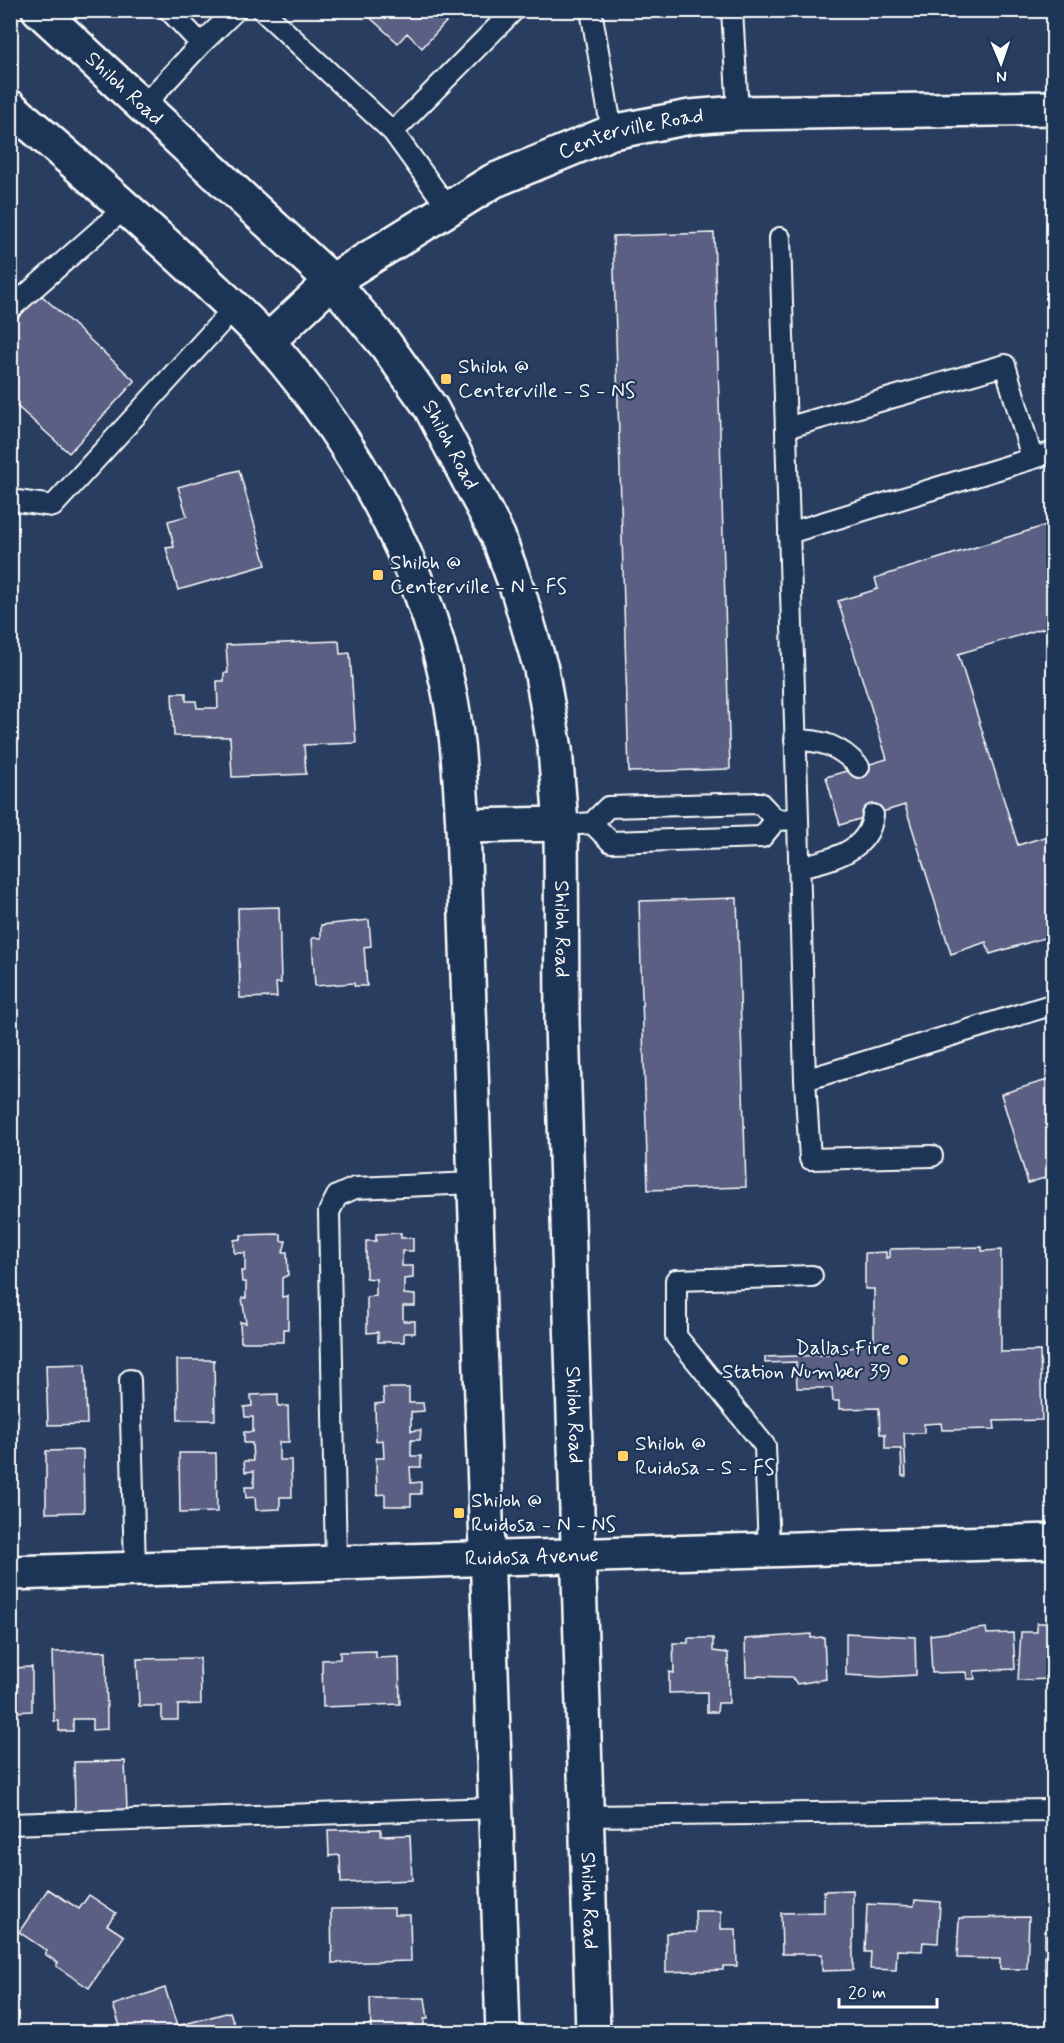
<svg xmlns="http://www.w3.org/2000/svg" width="1064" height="2043" viewBox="0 0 1064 2043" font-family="Mynerve,sans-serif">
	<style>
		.building { fill: #5a5e83; stroke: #fff; stroke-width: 1.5 }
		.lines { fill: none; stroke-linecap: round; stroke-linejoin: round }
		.lane-casing { stroke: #fff; stroke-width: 24 }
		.street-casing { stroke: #fff; stroke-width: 38 }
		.secondary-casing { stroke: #fff; stroke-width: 38 }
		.lane { stroke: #1d3557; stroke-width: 20 }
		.street { stroke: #1d3557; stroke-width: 33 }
		.secondary { stroke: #1d3557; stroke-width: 33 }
		.poi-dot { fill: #ffd166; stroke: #1d3557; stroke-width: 2 }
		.labels { text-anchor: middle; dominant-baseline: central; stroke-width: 4.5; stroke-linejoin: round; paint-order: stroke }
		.street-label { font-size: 21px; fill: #fff; stroke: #1d3557 }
		.poi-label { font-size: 21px; fill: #fff; stroke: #1d3557; text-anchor: start }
	</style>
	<rect width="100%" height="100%" fill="#293d60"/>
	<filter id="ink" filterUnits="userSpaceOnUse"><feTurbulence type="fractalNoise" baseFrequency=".0167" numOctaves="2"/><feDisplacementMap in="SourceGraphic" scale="12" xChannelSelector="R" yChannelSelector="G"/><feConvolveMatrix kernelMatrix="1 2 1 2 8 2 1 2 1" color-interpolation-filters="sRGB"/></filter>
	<g filter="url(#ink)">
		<path class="building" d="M368,10H457L422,48L407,33L398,43L365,13Z
			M988,10H1024V16H988Z
			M714,233L730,769L629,772L613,236Z
			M40,294L135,381L69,453L10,400V326Z
			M239,470L266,565L178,590L166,548L174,547L168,521L187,516L178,487Z
			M1044,526L1054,557V625L958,654L1018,845L1054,834V935L990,954L986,942L951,954L905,805L840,825L826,777L887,759L838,601L878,589L875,578Z
			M339,641L340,654L350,653L356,743L304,745L306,774L232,777L230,737L174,736L172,693H186V701H196L197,708H218L217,681H224V673H228L226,645Z
			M737,898L746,1187L648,1190L639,901Z
			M279,907L281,983H276L277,997L240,998L238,908Z
			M369,920L371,946L364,947L367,986H354V983L315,986L312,938H321V925Z
			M1054,1078V1175L1028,1183L1001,1094Z
			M401,1233V1238H413V1251H402V1266H413V1278L404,1279V1294L415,1295V1306H403V1321H415V1333H404V1342H378V1332L367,1333V1297L376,1296V1279L366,1278V1241H376V1234Z
			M281,1234V1241H286L283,1252H287L288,1275L282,1278V1297L288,1296V1329H284V1342H241L240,1322L246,1323L242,1298H246V1282H242L241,1271H245V1253H234V1240L241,1239V1235Z
			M982,1247V1251L1001,1250V1352L1040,1351L1042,1420L994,1421L995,1429L942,1430L941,1423L924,1424V1433H904L906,1476H902L901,1449H885V1434H880L879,1408L839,1409V1401H833L832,1388H797L796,1362L765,1363V1357L827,1355L874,1341V1289H865V1253L886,1252V1258L890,1257V1249Z
			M177,1360H214L215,1420H178Z
			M85,1364L87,1424L48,1425L46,1365Z
			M383,1388H409V1403H423L424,1411L411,1412V1431L421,1430L420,1440H411V1456H421V1467H410L411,1483L421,1482V1494H411V1506H385V1494L377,1495L376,1458H384L383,1440L376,1441L375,1404L384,1403Z
			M278,1394V1406H288L289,1442H279V1460H291L292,1497H280V1509L256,1510L255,1497L246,1498L245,1487H254V1471L245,1472L244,1461H253L252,1443H244V1432H253V1417H245L244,1407L252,1406L251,1395Z
			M83,1450L84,1512L46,1513V1451Z
			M179,1453H216L217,1512L180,1513Z
			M1037,1623H1054V1679L1018,1680L1021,1632H1037Z
			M986,1628L987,1634L1013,1633L1015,1669L974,1671L975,1679H967L966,1672L932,1673L930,1635Z
			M846,1633L915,1637L916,1675L882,1677L846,1675Z
			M811,1634V1638L824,1637L826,1679L797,1684L792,1677L746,1676L745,1639Z
			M688,1638H713V1651L728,1653L729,1703H718L717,1712H707V1692L669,1693V1672L674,1673L673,1643H688Z
			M106,1651L107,1729L92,1730V1719H73V1731H59V1721H54L52,1652Z
			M376,1651V1658L399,1657L400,1704L323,1707L322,1660L340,1659V1652Z
			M200,1658L201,1704L178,1705V1720H162V1706H139L137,1659Z
			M32,1667V1711L10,1712V1668Z
			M125,1761L127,1810L75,1811L74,1762Z
			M381,1829V1836L410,1835L412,1880L341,1883L340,1855L329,1856L328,1830Z
			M48,1889L79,1909L89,1895L116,1913L107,1925L124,1936L89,1988L56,1966L58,1963L45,1954L47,1951L19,1932Z
			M853,1890V1970L822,1971V1954H782L781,1913L824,1912V1891Z
			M915,1900L940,1902L938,1943L923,1942L922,1951L897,1950L896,1970L870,1969L871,1952H865L867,1904L914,1906Z
			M394,1908V1915H410L411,1961L332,1963L331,1909Z
			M695,1911H721V1929H736L737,1966H723V1970L666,1972V1933L696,1932Z
			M1029,1917L1027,1969H1000V1959L957,1958L959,1918Z
			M1045,1929H1054V1969H1045Z
			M165,1988L177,2026L230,2012L237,2032H122L113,2005Z
			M370,1998H425L428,2019H424V2031L433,2032H371Z"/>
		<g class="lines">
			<g class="lane-casing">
				<path id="lane" d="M169,10L201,44
					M262,10L393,132L448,208
					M591,10L612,132
					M732,10L738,113
					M143,106L201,44L236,10
					M393,132L514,10
					M780,238L798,819
					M10,309L126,207
					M786,428L1005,365L1032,458
					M10,500L53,506L234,308
					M789,533L1054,452
					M795,740C822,740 840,746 859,767
					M592,823L611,842L762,837L776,820L798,819L805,1080
					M580,824L592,823L608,807L760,803L776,820
					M799,867C830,860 869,852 873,815
					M932,1156L810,1159L805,1080L1054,1004
					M130,1380L135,1568
					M769,1550L765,1446L676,1336V1280L812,1276
					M336,1562L329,1212L337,1196L355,1188L475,1183
					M586,1816L1054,1810
					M10,1824L495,1808"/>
			</g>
			<g class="street-casing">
				<g id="street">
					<path id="s1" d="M10,1573L1054,1541"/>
				</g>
			</g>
			<g class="secondary-casing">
				<g id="secondary">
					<path id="s2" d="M39,10L332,281L386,345L431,408L498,536L519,594L541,669L555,749L561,824L562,1023L593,2032"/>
					<path d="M10,107C74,162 136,216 197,273C221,296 247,318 269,343C353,440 421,559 448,686C458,731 460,779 463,826L503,2032"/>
					<path id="s3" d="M268,341L332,281L493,181L612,132L690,117L738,113L1054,108"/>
					<path d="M463,826L561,824"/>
				</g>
			</g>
			<use href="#lane" class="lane"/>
			<use href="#street" class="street"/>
			<use href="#secondary" class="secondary"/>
		</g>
	</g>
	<g class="poi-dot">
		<rect x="440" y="373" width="12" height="12" rx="3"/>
		<rect x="372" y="569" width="12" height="12" rx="3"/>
		<circle cx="903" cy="1360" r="6"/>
		<rect x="617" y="1450" width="12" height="12" rx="3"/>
		<rect x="453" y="1507" width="12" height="12" rx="3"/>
	</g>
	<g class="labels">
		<g class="street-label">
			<text stroke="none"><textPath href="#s2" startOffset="116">Shiloh Road</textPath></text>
			<text stroke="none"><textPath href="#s3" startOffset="424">Centerville Road</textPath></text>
			<text stroke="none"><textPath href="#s2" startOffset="602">Shiloh Road</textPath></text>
			<text stroke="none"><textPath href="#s2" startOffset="1106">Shiloh Road</textPath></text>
			<text stroke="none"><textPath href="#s2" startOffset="1592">Shiloh Road</textPath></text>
			<text stroke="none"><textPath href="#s1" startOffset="522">Ruidosa Avenue</textPath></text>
			<text stroke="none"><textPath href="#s2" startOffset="2078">Shiloh Road</textPath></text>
		</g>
		<g class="poi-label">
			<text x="458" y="367">Shiloh @<tspan x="458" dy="24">Centerville - S - NS</tspan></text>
			<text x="390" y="563">Shiloh @<tspan x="390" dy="24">Centerville - N - FS</tspan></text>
			<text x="891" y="1348" text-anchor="end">Dallas Fire<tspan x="891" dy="24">Station Number 39</tspan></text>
			<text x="635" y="1444">Shiloh @<tspan x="635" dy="24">Ruidosa - S - FS</tspan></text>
			<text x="471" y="1501">Shiloh @<tspan x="471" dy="24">Ruidosa - N - NS</tspan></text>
		</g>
	</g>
	<rect width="1064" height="2043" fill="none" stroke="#1d3557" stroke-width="36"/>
	<rect x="18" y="18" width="1028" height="2007" fill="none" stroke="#fff" stroke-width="2" filter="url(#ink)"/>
	<g transform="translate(1001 63) rotate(178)" stroke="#1d3557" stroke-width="4.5" paint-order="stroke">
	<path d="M0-4.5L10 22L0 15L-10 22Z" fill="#ffffff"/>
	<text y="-9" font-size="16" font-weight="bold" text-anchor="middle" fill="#ffffff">N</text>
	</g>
	<path d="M839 1998v9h98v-9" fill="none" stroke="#ffffff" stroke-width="3"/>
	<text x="848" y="1998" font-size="18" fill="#ffffff" stroke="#1d3557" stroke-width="4.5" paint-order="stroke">20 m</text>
</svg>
